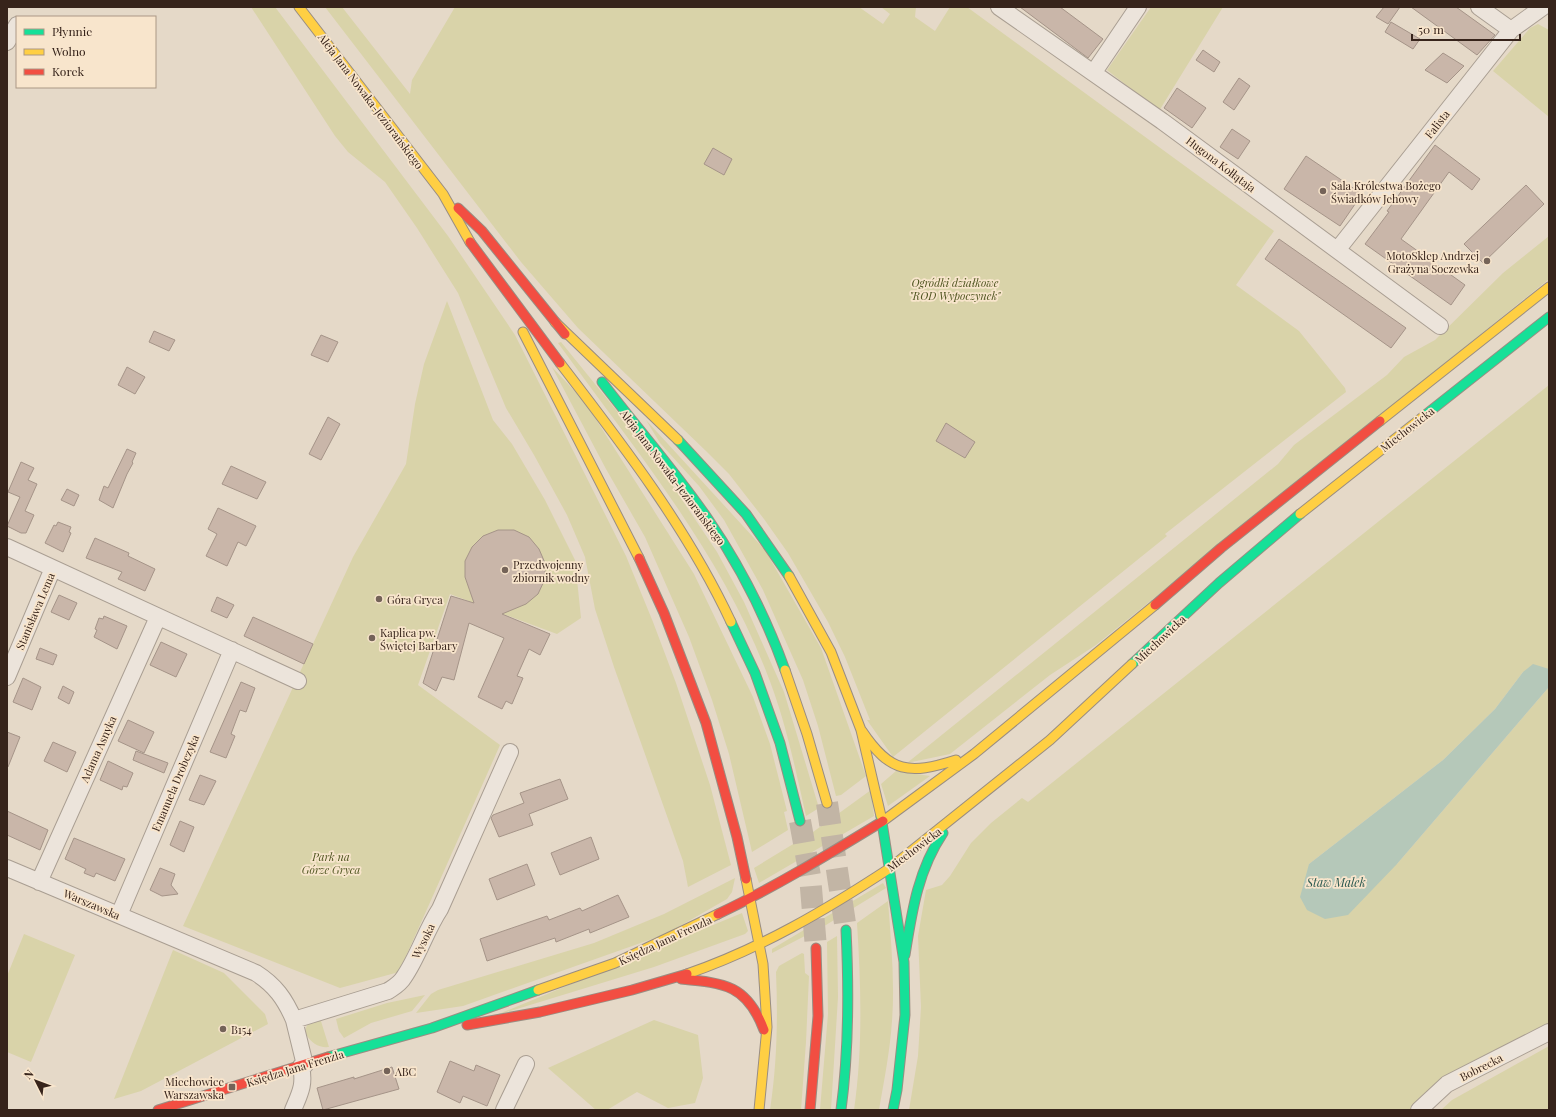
<svg xmlns="http://www.w3.org/2000/svg" width="1556" height="1117" viewBox="0 0 1556 1117" font-family="'Playfair Display',serif">
	<style>
		.green { fill: #d9d3a9 }
		.water { fill: #b5c8b9 }
		.building { fill: #c9b6a9; stroke: #a59488 }
		.lines { fill: none; stroke-linecap: round; stroke-linejoin: round }
		.primary-tunnel { stroke: #c2b5a5; stroke-width: 22; stroke-dasharray: 22 11; stroke-linecap: butt }
		.street-casing { stroke: #a99e92; stroke-width: 18 }
		.fast-casing { stroke: #998d82; stroke-width: 11 }
		.slow-casing { stroke: #998d82; stroke-width: 11 }
		.jam-casing { stroke: #998d82; stroke-width: 11 }
		.street { stroke: #ece4db; stroke-width: 16 }
		.fast { stroke: #16e098; stroke-width: 9 }
		.slow { stroke: #ffcf43; stroke-width: 9 }
		.jam { stroke: #f24e42; stroke-width: 9 }
		.poi-dot { fill: #746358; stroke: #f8e5cc; stroke-width: 1.5 }
		.labels { text-anchor: middle; dominant-baseline: central; stroke-width: 3.5; stroke-linejoin: round; paint-order: stroke }
		.street-label { font-size: 11px; fill: #37241b; stroke: #f8e5cc }
		.poi-label { font-size: 11px; fill: #37241b; stroke: #f8e5cc; text-anchor: start }
		.park-label { font-size: 11px; font-style: italic; fill: #4f5520; stroke: #f8e5cc }
		.water-label { font-size: 12px; font-style: italic; fill: #29584f; stroke: #f8e5cc }
	</style>
	<rect width="100%" height="100%" fill="#e5d9c8"/>
	<path class="green" d="M251,7H275L448,236L515,335L626,556L653,622L676,683L710,785L731,865L688,887L683,861L614,667L595,609L585,557L567,515L534,455L506,408L458,293L417,228L385,182L348,152L335,136Z
		M325,7H342L410,94L412,80L455,7H859L883,24L890,14L881,7H916L915,17L935,31L950,7H967L1274,231L1236,285L1299,331L1345,388L1346,392L1165,534L1167,536L893,757L867,720H870L845,657L828,622L788,553L764,519L729,474L706,451L578,328L521,262Z
		M1151,7H1223L1159,111L1107,70Z
		M1538,24L1549,30V117L1493,71L1530,28Z
		M1549,236V279L1096,645L1050,675L950,754L907,763L1278,464L1294,445L1387,375L1404,357L1435,340L1503,273Z
		M447,301L493,420L512,444L545,500L575,560L581,618L557,634L450,594L418,685L500,745L399,972L340,988L183,926L353,557L406,464L415,404L424,364Z
		M561,342L650,452L717,552L744,602L784,692L819,808L806,816C795,767 785,718 766,671C719,550 633,447 558,343Z
		M552,367L585,402L694,574L753,697L770,744L787,811L784,812L788,830L752,852L729,754L712,700L689,637L645,537L606,469Z
		M1549,385V669L1523,672L1495,709L1443,760L1309,864H1397L1549,687V1027L1416,1110H909L918,1056L921,1007L918,936L926,890L942,885L950,876L971,843L991,823L1022,798L1028,802Z
		M646,420L765,550L821,648L866,776L841,795L836,796L818,726L803,680L763,590L724,520L699,486L660,443Z
		M896,771L930,776L888,806L881,784Z
		M871,790L874,816L759,883L754,868L813,832Z
		M735,878L732,892L727,899L666,934L463,1006L416,1013L431,994L438,990L594,943L664,914Z
		M883,883L886,888L826,925L772,953V949Z
		M888,901C891,941 895,982 892,1021C890,1051 884,1081 879,1110H854C863,1049 861,985 857,923Z
		M742,913L748,931L745,934L654,967L494,1016Z
		M24,934L75,955L31,1062L7,1052V976Z
		M837,936L838,997L831,1110H820L828,1014L827,942Z
		M173,950L224,973L265,1014L268,1024L141,1091L114,1099Z
		M802,953L804,954L805,973L809,976L806,1042L801,1110H770C777,1064 778,1019 776,972L779,966Z
		M425,995L412,1011L371,1023L344,1038L339,1031L336,1019L387,1003Z
		M320,1018L329,1047C319,1048 311,1043 306,1034C304,1024 311,1021 320,1018Z
		M654,1020L698,1035L703,1078L695,1103L668,1108L637,1092L607,1110H596L548,1068Z
		M1549,1046V1110H1441L1452,1100Z"/>
	<path class="water" d="M1533,664L1549,669V687L1397,864L1348,915L1325,919L1307,910L1300,897L1309,864L1443,760L1495,709L1523,672Z"/>
	<path class="building" d="M1020,7H1060L1103,39L1088,58Z
		M1384,7H1400L1388,24L1376,17Z
		M1411,7H1456L1495,35L1477,55Z
		M1391,22L1420,39L1413,49L1385,32Z
		M1203,50L1220,62L1214,72L1196,60Z
		M1443,53L1464,66L1447,83L1425,70Z
		M1239,78L1250,86L1234,110L1223,102Z
		M1177,88L1206,108L1192,128L1164,108Z
		M1232,129L1250,141L1238,159L1220,147Z
		M1435,145L1480,179L1472,190L1449,172L1401,239L1465,285L1451,305L1365,244L1389,212L1387,211Z
		M713,148L732,159L724,175L704,164Z
		M1306,156L1362,194L1340,226L1284,189Z
		M1526,185L1544,204L1483,263L1464,244Z
		M1279,239L1406,328L1391,348L1265,259Z
		M154,331L175,340L169,351L149,342Z
		M321,335L338,342L328,362L311,355Z
		M127,367L145,377L135,394L118,385Z
		M328,417L340,424L321,460L309,454Z
		M946,423L975,442L965,458L936,441Z
		M127,449L136,453L132,462L133,463L127,474L113,508L99,500L104,486L108,488Z
		M21,462L34,468L28,480L37,484L25,511L34,515L26,533H21L7,526L20,497L8,492Z
		M231,466L266,482L257,499L222,484Z
		M67,489L79,495L74,506L61,500Z
		M218,508L256,526L246,546L238,542L227,566L206,556L217,534L208,529Z
		M58,522L71,527L69,532L71,533L63,552L45,543L54,525L56,526Z
		M498,530H514L529,537L539,549L545,563V579L538,594L526,604L502,614L550,634L540,655L529,649L517,676L523,678L512,704L506,701L502,709L478,697L504,638L469,623L454,680L442,677L436,691L423,683L451,596L474,603L465,577V561L472,547L483,536Z
		M95,538L129,553L128,556L155,569L145,591L118,579L122,572L86,558Z
		M59,595L77,603L69,620L51,612Z
		M217,597L234,605L227,618L211,611Z
		M104,616L127,626L117,649L94,637L97,630L95,629L99,618L103,619Z
		M253,617L313,644L304,664L244,636Z
		M161,642L187,654L176,677L150,665Z
		M40,648L57,655L53,665L36,659Z
		M23,678L41,687L32,710L13,702Z
		M241,682L255,688L246,712L240,710L231,734L235,736L226,758L210,752Z
		M63,686L74,692L69,704L58,698Z
		M128,720L154,732L144,753L118,741Z
		M7,732L20,737L8,767H7Z
		M53,742L76,752L67,772L44,761Z
		M136,751L168,763L164,773L133,760Z
		M108,761L133,773L127,787L123,786L122,790L100,780Z
		M200,775L216,781L204,805L189,800Z
		M560,779L568,799L529,814L533,825L499,837L491,818L493,815L524,803L520,793Z
		M7,811L48,830L40,850L7,835Z
		M180,821L194,827L184,852L170,845Z
		M591,837L599,859L560,875L551,853Z
		M74,838L125,859L115,881L96,873L94,877L84,873L86,869L65,859Z
		M527,864L535,885L497,900L489,879Z
		M160,868L175,874L171,885L178,894L162,896L150,890Z
		M618,895L629,917L590,933L589,929L556,942L555,938L487,961L480,939L547,916L549,920L580,908L582,911Z
		M450,1061L474,1071L476,1065L500,1075L487,1106L463,1096L460,1103L437,1092Z
		M392,1067L399,1089L323,1110L317,1088L354,1077V1079Z"/>
	<g class="lines">
		<path class="primary-tunnel" d="M827,803L846,930
			M800,821L810,876L816,948"/>
		<g class="street-casing">
			<path id="street" d="M999,7L1162,121L1440,326
				M1479,7L1511,30
				M7,42L17,25
				M1094,72L1138,7
				M1338,249L1511,30L1543,7
				M7,547L298,681
				M7,677L53,568
				M7,868L256,973C275,985 285,999 294,1020
				M39,882L158,617
				M119,915L232,650
				M305,1065L294,1020L388,991C394,987 400,984 404,977C418,957 426,930 440,909L510,752
				M293,1110C300,1093 305,1085 301,1066
				M504,1110L526,1064
				M1419,1110L1447,1084L1549,1032"/>
		</g>
		<g class="fast-casing">
			<path id="fast" d="M602,382C637,428 675,471 708,519C740,566 766,617 785,670
				M1424,416L1549,317
				M678,440L746,514L789,576
				M731,622L755,673L780,743L800,821
				M1132,664L1219,583L1300,514
				M881,816L904,962L905,1015L897,1090L893,1110
				M905,955C912,911 918,870 943,833
				M328,1057L432,1028L538,990
				M841,1110C849,1050 849,990 846,930"/>
		</g>
		<g class="slow-casing">
			<path id="slow" d="M299,7L443,194L470,242
				M555,322L678,440
				M523,332L639,558
				M560,363C623,445 687,528 731,622
				M1380,421L1549,287
				M1300,514L1424,416
				M789,576L831,652L861,730L881,816
				M785,670L807,734L827,803
				M862,731C890,773 909,775 956,760
				M883,821L974,754L1155,605
				M890,868L1050,740L1132,664
				M746,879L763,964L767,1027L759,1110
				M687,974C760,949 826,910 890,868
				M538,990L615,963L718,914"/>
		</g>
		<g class="jam-casing">
			<path id="jam" d="M458,208L482,231L565,334
				M470,242L560,363
				M639,558L664,613L706,723L737,837L746,879
				M1155,605L1221,548L1380,421
				M718,914C775,887 829,854 883,821
				M681,979C725,983 747,985 764,1030
				M467,1025L540,1012L632,990L687,974
				M158,1110L328,1057
				M810,1110L818,1016L816,948"/>
		</g>
		<use href="#street" class="street"/>
		<use href="#fast" class="fast"/>
		<use href="#slow" class="slow"/>
		<use href="#jam" class="jam"/>
	</g>
	<g class="poi-dot">
		<circle cx="1323" cy="191" r="4"/>
		<circle cx="1487" cy="261" r="4"/>
		<circle cx="505" cy="570" r="4"/>
		<circle cx="379" cy="599" r="4"/>
		<circle cx="372" cy="638" r="4"/>
		<circle cx="223" cy="1029" r="4"/>
		<circle cx="387" cy="1071" r="4"/>
		<rect x="228" y="1083" width="8" height="8" rx="2"/>
	</g>
	<g class="labels">
		<g class="street-label">
			<text transform="translate(371 101) rotate(53)">Aleja Jana Nowaka-Jeziorańskiego</text>
			<text transform="translate(1437 124) rotate(-52)">Falista</text>
			<text transform="translate(1221 164) rotate(37)">Hugona Kołłątaja</text>
			<text transform="translate(1407 429) rotate(-38)">Miechowicka</text>
			<text transform="translate(673 477) rotate(53)">Aleja Jana Nowaka-Jeziorańskiego</text>
			<text transform="translate(35 611) rotate(-67)">Stanisława Lema</text>
			<text transform="translate(1160 639) rotate(-43)">Miechowicka</text>
			<text transform="translate(98 749) rotate(-66)">Adama Asnyka</text>
			<text transform="translate(175 783) rotate(-67)">Emanuela Drobczyka</text>
			<text transform="translate(914 849) rotate(-37)">Miechowicka</text>
			<text transform="translate(92 904) rotate(23)">Warszawska</text>
			<text transform="translate(665 940) rotate(-25)">Księdza Jana Frenzla</text>
			<text transform="translate(423 941) rotate(-64)">Wysoka</text>
			<text transform="translate(1481 1067) rotate(-27)">Bobrecka</text>
			<text transform="translate(295 1068) rotate(-17)">Księdza Jana Frenzla</text>
		</g>
		<g class="poi-label">
			<text x="1331" y="185">Sala Królestwa Bożego<tspan x="1331" dy="13">Świadków Jehowy</tspan></text>
			<text x="1479" y="255" text-anchor="end">MotoSklep Andrzej<tspan x="1479" dy="13">Grażyna Soczewka</tspan></text>
			<text x="513" y="564">Przedwojenny<tspan x="513" dy="13">zbiornik wodny</tspan></text>
			<text x="387" y="599">Góra Gryca</text>
			<text x="380" y="632">Kaplica pw.<tspan x="380" dy="13">Świętej Barbary</tspan></text>
			<text x="231" y="1029">B154</text>
			<text x="395" y="1071">ABC</text>
			<text x="224" y="1081" text-anchor="end">Miechowice<tspan x="224" dy="13">Warszawska</tspan></text>
		</g>
		<g class="park-label">
			<text x="955" y="282">Ogródki działkowe<tspan x="955" dy="13">"ROD Wypoczynek"</tspan></text>
			<text x="331" y="856">Park na<tspan x="331" dy="13">Górze Gryca</tspan></text>
		</g>
		<g class="water-label">
			<text x="1336" y="882">Staw Malek</text>
		</g>
	</g>
	<rect width="1556" height="1117" fill="none" stroke="#37241b" stroke-width="16"/>
	<rect x="16" y="16" width="140" height="72" fill="#f8e5cc" stroke="#ab9885"/>
	<rect x="24" y="29" width="20" height="6" fill="#16e098" stroke="#ab9885"/>
	<text x="52" y="36" font-size="12" fill="#37241b">Płynnie</text>
	<rect x="24" y="49" width="20" height="6" fill="#ffcf43" stroke="#ab9885"/>
	<text x="52" y="56" font-size="12" fill="#37241b">Wolno</text>
	<rect x="24" y="69" width="20" height="6" fill="#f24e42" stroke="#ab9885"/>
	<text x="52" y="76" font-size="12" fill="#37241b">Korek</text>
	<g transform="translate(36 1081) rotate(312)" stroke="#f8e5cc" stroke-width="3" paint-order="stroke">
	<path d="M0-3L7 15L0 10L-7 15Z" fill="#37241b"/>
	<text y="-6" font-size="11" font-weight="bold" text-anchor="middle" fill="#37241b">N</text>
	</g>
	<path d="M1412 34v6h108v-6" fill="none" stroke="#37241b" stroke-width="2"/>
	<text x="1418" y="34" font-size="12" fill="#37241b" stroke="#f8e5cc" stroke-width="3" paint-order="stroke">50 m</text>
</svg>
